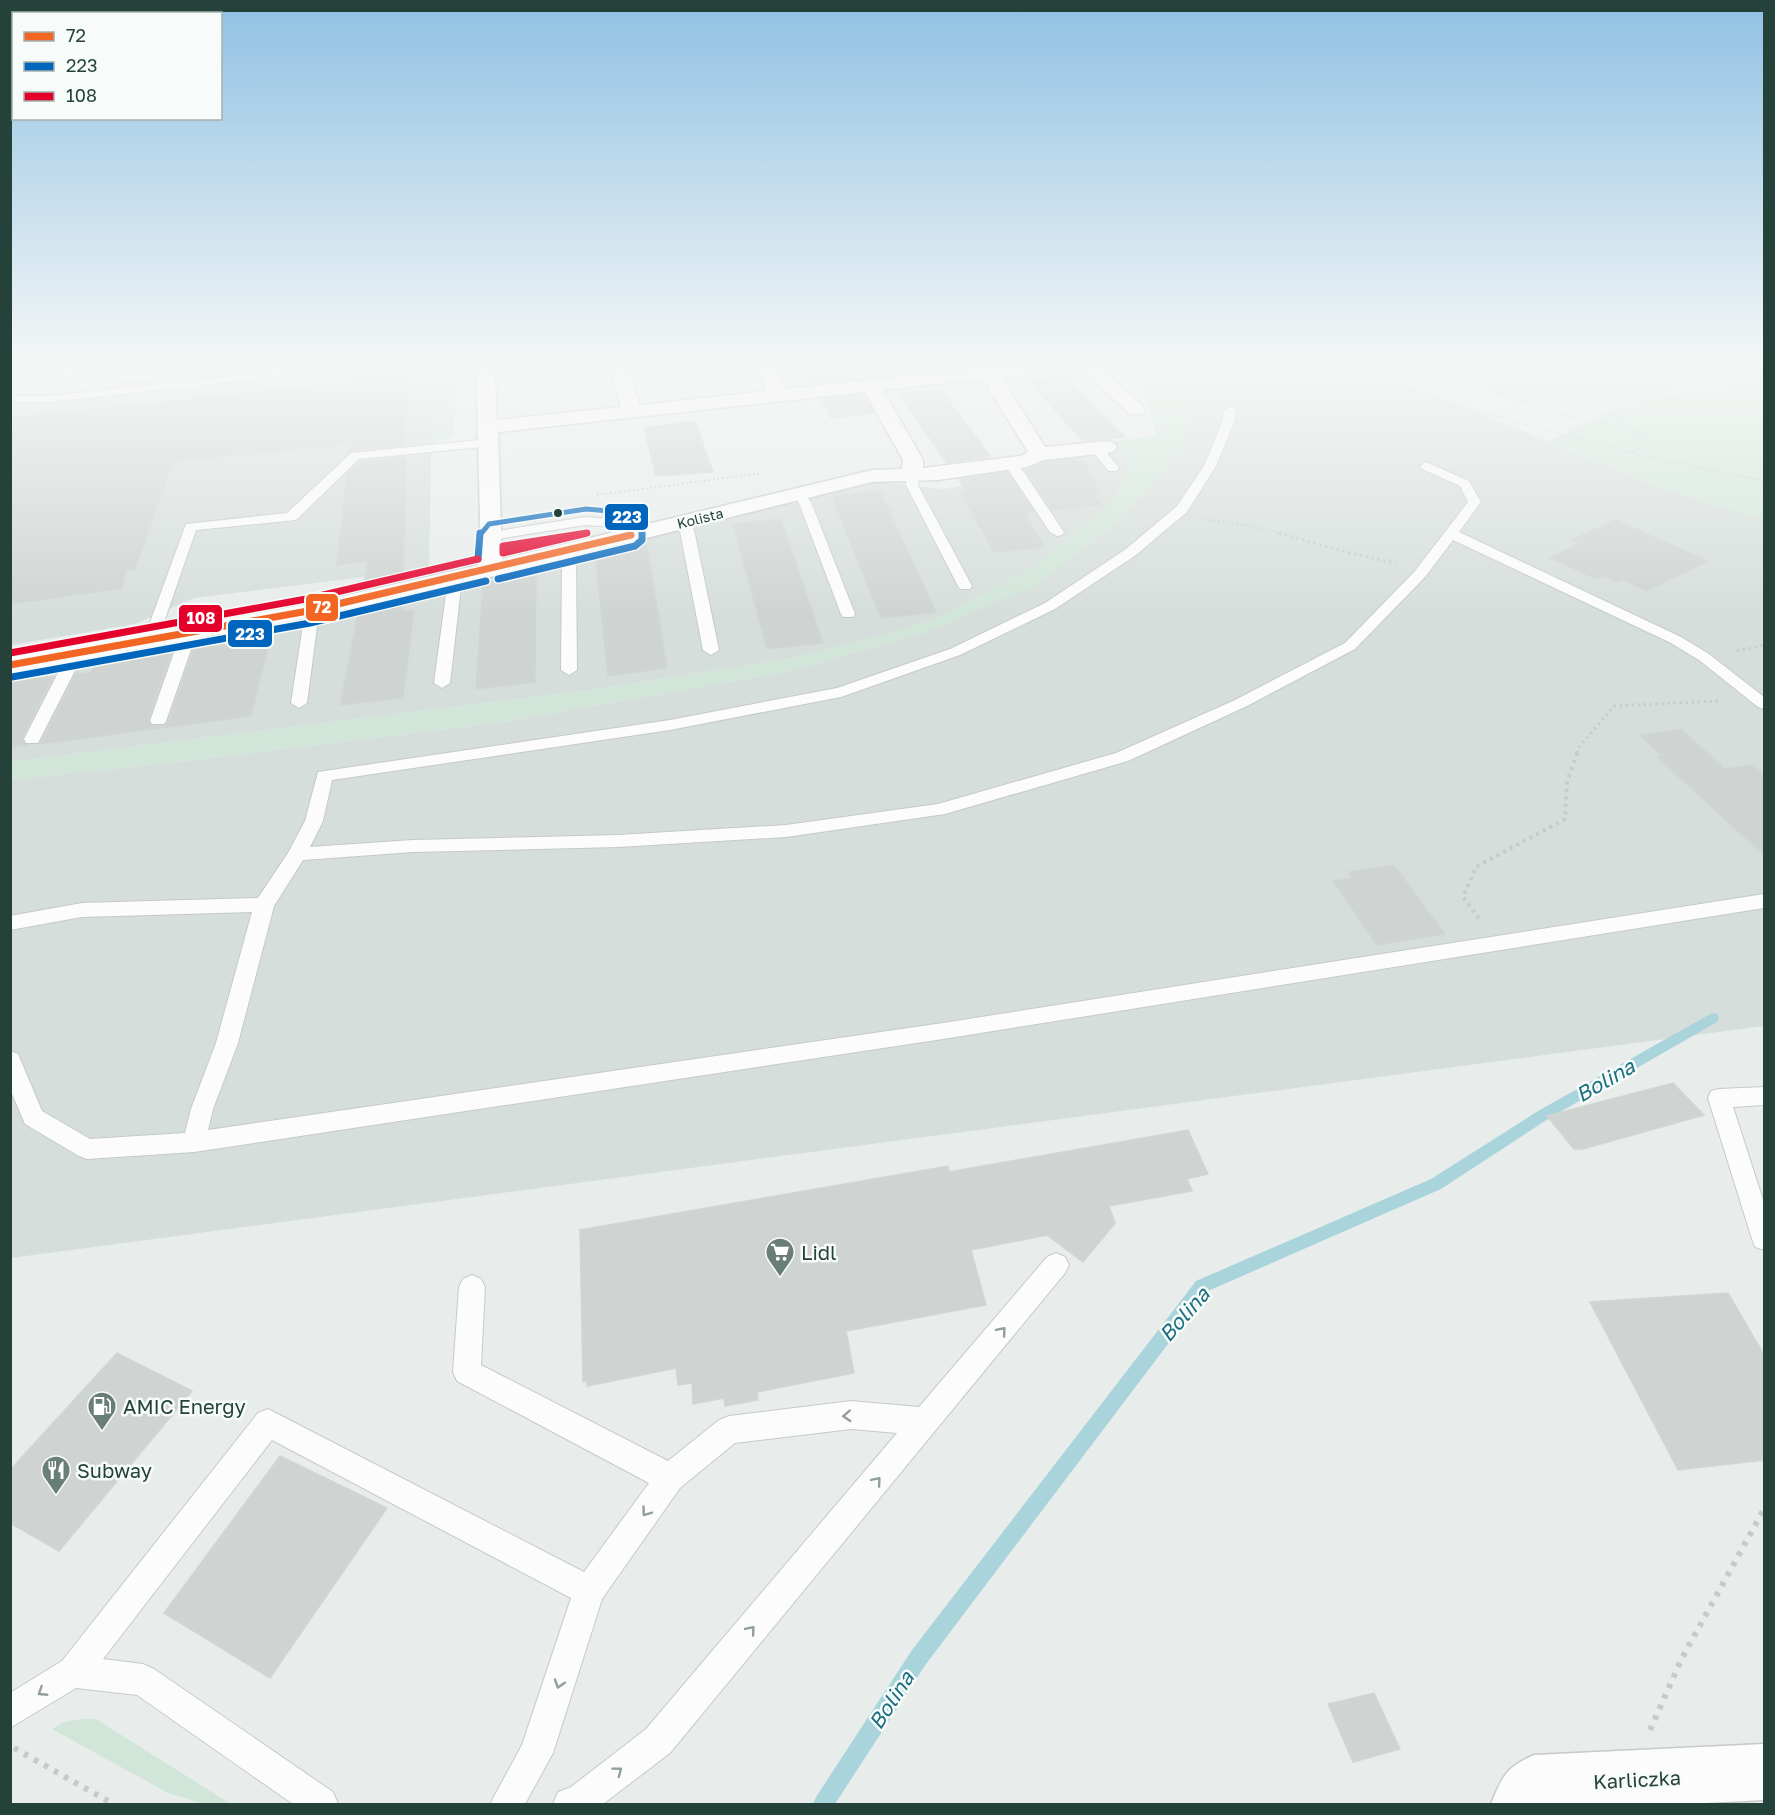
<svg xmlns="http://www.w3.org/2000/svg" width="1775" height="1815" viewBox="0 0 1775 1815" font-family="'Golos Text',sans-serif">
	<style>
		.built { fill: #d6dedb }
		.green { fill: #d1e6d8 }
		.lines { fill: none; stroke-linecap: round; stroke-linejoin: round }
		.stream { fill: #a9d4db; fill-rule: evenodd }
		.building { fill: #cfd4d2; stroke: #d1d6d4; stroke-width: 1.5 }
		.lane-casing { stroke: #c5cac8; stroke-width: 2 }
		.street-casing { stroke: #c5cac8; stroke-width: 3 }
		.path-far3 { stroke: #c3ccca; stroke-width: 2; stroke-dasharray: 1.5 3; stroke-linecap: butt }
		.path-far2 { stroke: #c3ccca; stroke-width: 3; stroke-dasharray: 2 4; stroke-linecap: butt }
		.path-far1 { stroke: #c3ccca; stroke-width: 4; stroke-dasharray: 3 4.5; stroke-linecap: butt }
		.path { stroke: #c3ccca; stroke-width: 6; stroke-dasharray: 4.5 7; stroke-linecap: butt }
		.lane { fill: #fcfcfc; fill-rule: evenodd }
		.street { fill: #fcfcfc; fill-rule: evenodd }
		.bus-1-casing { stroke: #f7fbf9; stroke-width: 10 }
		.bus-2-far1-casing { stroke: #f7fbf9; stroke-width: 8 }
		.bus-2-casing { stroke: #f7fbf9; stroke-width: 10 }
		.bus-3-far1-casing { stroke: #f7fbf9; stroke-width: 8 }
		.bus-3-casing { stroke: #f7fbf9; stroke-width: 10 }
		.bus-1 { stroke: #f26522; stroke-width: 7 }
		.bus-2-far1 { stroke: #0065bd; stroke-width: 5 }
		.bus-2 { stroke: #0065bd; stroke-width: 7 }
		.bus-3-far1 { stroke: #e4002b; stroke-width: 5 }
		.bus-3 { stroke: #e4002b; stroke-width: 7 }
		.oneway { stroke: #909f9b }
		.bus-dot { fill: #24423a; stroke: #f7fbf9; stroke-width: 2 }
		.labels { text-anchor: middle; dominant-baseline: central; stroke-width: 5; stroke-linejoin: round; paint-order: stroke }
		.far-street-label { font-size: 14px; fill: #24423a; stroke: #f7fbf9 }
		.near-poi-label { font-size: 20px; fill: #24423a; stroke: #f7fbf9; text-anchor: start }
		.near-street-label { font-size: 20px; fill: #24423a; stroke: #f7fbf9 }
		.near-water-label { font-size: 21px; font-style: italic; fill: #1c6f80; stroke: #f7fbf9 }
		.line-badge { stroke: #f7fbf9; stroke-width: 2 }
		.badge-label { font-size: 16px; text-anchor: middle; font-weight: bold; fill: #fff }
	</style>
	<rect width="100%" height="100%" fill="#e8edeb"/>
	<path class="built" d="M1216,361H1333L1442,398L1661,488L1764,520V1026L11,1258L10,780L194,760L503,722L790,671L929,631L1117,523L1195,411L1192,388Z
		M434,369L435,440L431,456L429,569L194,598L135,624L11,645V410Z
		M1119,448L1132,466L1110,506L1033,567L944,615L903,630L798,657L599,689L11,762V673L252,628L427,591L871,481L943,489L1003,480L1042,458Z"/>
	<path class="green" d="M11,361H315L189,377L64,366L11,372Z
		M372,361H458L453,438L435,440L434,369L11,410V402L39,403Z
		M1136,361H1216L1192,388L1195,411L1180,452L1117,523L1034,586L929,631L790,671L503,722L194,760L11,780V762L599,689L798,657L902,630L944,615L1033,567L1109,506L1132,466L1115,441L1157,436Z
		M1402,361H1754L1755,362L1719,378L1675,391L1613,400L1532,405Z
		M1764,371V520L1660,488L1549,441L1625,404L1716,390Z
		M83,1719H96L231,1804H204L168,1793L52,1729L64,1722Z"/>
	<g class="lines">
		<path class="stream" d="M1712,1013L1717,1014L1719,1018L1717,1022L1548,1119L1441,1189L1208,1291L926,1664L835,1804H813L816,1797L912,1650L1196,1281L1431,1179L1538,1111Z"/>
	</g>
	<path class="building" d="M800,361H847L858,379L812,384Z
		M1066,376L1104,416L1125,437L1083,441L1028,380Z
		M408,377L404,445L349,452L350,444L173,462L135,569L126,570L122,588L10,604V418Z
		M940,389L960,416L991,457L947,463L899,394Z
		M864,394L874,413L831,418L821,399Z
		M695,421L713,472L656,476L644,428Z
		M404,457L406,458L403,580L363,589L368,560L337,565L347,474L360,461Z
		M1082,458L1100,493L1093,494L1101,505L1052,510L1025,470L1045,462Z
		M1007,472L1034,512L1025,513L1044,547L994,552L960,491H966L959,479Z
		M880,491L897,528L936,612L881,618L832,496Z
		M781,519L823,643L767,649L733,524Z
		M1616,520L1708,561L1646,591L1621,579L1616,582L1603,576L1596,579L1550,558L1580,543L1572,539Z
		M647,546L667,668L608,676L595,553Z
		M536,576L535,682L476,689L483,582Z
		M402,599V611L414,610L403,698L340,705L359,609Z
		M270,640L251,716L40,744L76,674L91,673L96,661L172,652L148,720L152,726H164L168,722L194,649Z
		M53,677L22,738L24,744L29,745L10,747V681Z
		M1681,729L1725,769L1753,765L1764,776V855L1657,757L1662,756L1640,735Z
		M1394,865L1445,934L1377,945L1333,881L1353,878L1348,872Z
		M1673,1083L1704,1115L1583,1149H1574L1547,1116Z
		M1188,1130L1208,1174L1187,1179L1192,1191L1109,1206L1115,1223L1083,1262L1047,1235L971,1250L986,1305L846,1331L854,1373L757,1392L758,1400L725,1406L724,1398L693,1404L692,1383L678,1385L676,1368L587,1386V1381L583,1382L580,1230L948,1166L949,1172Z
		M1728,1293L1764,1355V1460L1678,1470L1590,1302Z
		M117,1353L192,1391L59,1551L10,1523V1470Z
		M280,1456L387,1508L270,1678L164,1613Z
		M1374,1693L1400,1749L1353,1762L1328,1704Z"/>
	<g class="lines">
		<g class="lane-casing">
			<path id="lane" d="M330,361H356L351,364L250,380L50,402H10V396H50L250,374Z
				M53,369L154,376L159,379L154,382L53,375L10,379V373Z
				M1230,407L1236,410L1235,420L1216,466L1187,512L1136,555L1055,609L960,655L841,697L670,730L332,780L323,821L310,847L413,840L618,835L786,825L938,804L1116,753L1235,700L1345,643L1415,571L1468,502L1460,486L1422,469L1420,466L1426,462L1469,481L1481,502L1459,532L1681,637L1709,654L1764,697V709L1758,707L1699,660L1671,643L1453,540L1425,577L1355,649L1247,706L1128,761L945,814L786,837L618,847L413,852L303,860L274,906L238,1043L213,1109L208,1130L943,1023L1764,894V908L943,1039L194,1152L87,1159L79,1156L25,1124L10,1089V1051L18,1054L42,1111L90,1139L185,1133L191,1109L216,1043L252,912L82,917L10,930V916L82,903L258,898L288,853L305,821L318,772L670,720L837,688L950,649L1045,603L1126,549L1177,506L1204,466L1223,420L1224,410Z
				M488,439L492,440V446L359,459L296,520L196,530L163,625V639L155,644L147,639L149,625L186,524L287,513L351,453Z
				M1097,445L1101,446L1117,465L1119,468L1117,471H1109L1093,452L1091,449Z
				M1011,461L1015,462L1023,471L1064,532L1062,535L1057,536L1050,532L1005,465Z
				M912,470L918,474V485L972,586L970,589H960L958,586L906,485V474Z
				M797,490L802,491L811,502L855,614L853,617H843L841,614L799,503L791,494Z
				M585,517L622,520L638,535L631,539L613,527L585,525L491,540L484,536L491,532Z
				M681,519L686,520L694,530L719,650L711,655L703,650L680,531L674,523Z
				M565,548L570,549L576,560L577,670L569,675L561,670L562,560L558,552Z
				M450,575L455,576L461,587L450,683L442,688L434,683L447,587L443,579Z
				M308,607L313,608L318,619L307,703L299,708L291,703L304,619L301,611Z
				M185,629L193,634V644L166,721L164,724H152L150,721L177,644V634Z
				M72,649L80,654L79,663L40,739L38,743H26L24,739L63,663L64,654Z
				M1764,1087V1105L1733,1107L1764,1203V1250L1755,1247L1752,1239L1708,1098L1711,1091L1719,1089Z
				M1056,1253L1065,1257L1069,1265L1065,1273L670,1753L603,1804H553L558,1792L571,1787L646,1729L897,1433L851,1429L735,1443L680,1488L602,1599L553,1753L525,1804H490L522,1745L571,1598L272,1440L103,1659L143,1664L154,1669L333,1792L338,1804H293L137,1695L76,1688L10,1728V1693L62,1661L258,1413L268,1409L584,1572L649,1483L457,1381L453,1372L459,1287L463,1279L472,1275L481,1279L485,1287L481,1365L668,1461L719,1420L729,1416L851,1401L919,1407L1047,1257Z"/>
		</g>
		<g class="street-casing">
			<path id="street" d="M476,361H494L497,420L621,407L607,361H625L640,405L767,391L754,361H772L785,389L1050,361H1112L1109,365L1102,367L1146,410L1143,414H1129L1083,369L1001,377L1045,447L1107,441L1114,443L1117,447L1114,451L1107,453L1044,460L1027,467L938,480L872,482L490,577L308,618L10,673V657L308,604L478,565L480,518ZM983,379L1028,452L1021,456L923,468V460L883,390ZM865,392L903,460L902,469L872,470L502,559L498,432Z
				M1764,1744V1800L1686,1804H1491C1502,1777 1506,1767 1534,1755Z"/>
		</g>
		<path class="path-far3" d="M1339,361L1444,402L1631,453L1764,481
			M1396,361L1441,377L1552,361
			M1441,377L1465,382L1564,416L1622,426
			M1542,407L1607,404
			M1632,452L1646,445C1642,433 1633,429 1622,426L1619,416L1607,404L1687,394L1729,380L1740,372L1764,364L1762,361
			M597,495L762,473
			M1205,519L1261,528L1284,535"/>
		<path class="path-far2" d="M1279,533L1353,554L1396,563
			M1737,651L1764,645
			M1577,753L1579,747L1614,706L1718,701"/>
		<path class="path-far1" d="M1479,918L1463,897L1476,867L1565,819L1567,782L1578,751"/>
		<path class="path" d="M1650,1730L1682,1658L1764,1509
			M14,1748L113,1804"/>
		<use href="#lane" class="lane"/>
		<use href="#street" class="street"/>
		<g class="bus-1-casing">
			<path id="bus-1" d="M10,665L308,611L631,535"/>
		</g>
		<g class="bus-2-far1-casing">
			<path id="bus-2-far1" d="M480,535L489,524L586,509L621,512L642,531V535"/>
		</g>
		<g class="bus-2-casing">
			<path id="bus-2" d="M478,559L480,533
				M498,579L635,546L642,540V533
				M12,677L310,623L486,581"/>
		</g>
		<g class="bus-3-far1-casing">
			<path id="bus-3-far1" d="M577,535L587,533L581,535"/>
		</g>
		<g class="bus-3-casing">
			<path id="bus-3" d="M587,533L503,546V553L587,533
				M10,653L306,599L478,559"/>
		</g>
		<use href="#bus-1" class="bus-1"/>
		<use href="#bus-2-far1" class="bus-2-far1"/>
		<use href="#bus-2" class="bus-2"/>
		<use href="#bus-3-far1" class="bus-3-far1"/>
		<use href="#bus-3" class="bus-3"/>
	</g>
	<defs><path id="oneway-chevron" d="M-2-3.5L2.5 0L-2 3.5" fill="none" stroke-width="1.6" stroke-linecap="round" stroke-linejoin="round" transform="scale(1.5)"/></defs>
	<g class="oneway">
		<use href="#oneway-chevron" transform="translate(1002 1331) rotate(-50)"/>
		<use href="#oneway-chevron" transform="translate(847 1416) rotate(177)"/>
		<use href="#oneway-chevron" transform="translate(877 1481) rotate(-50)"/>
		<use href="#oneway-chevron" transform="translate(646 1512) rotate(126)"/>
		<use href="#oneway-chevron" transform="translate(751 1630) rotate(-50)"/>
		<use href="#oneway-chevron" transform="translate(559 1684) rotate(108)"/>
		<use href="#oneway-chevron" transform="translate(42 1692) rotate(147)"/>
		<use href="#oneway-chevron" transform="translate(618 1771) rotate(-37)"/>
	</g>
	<linearGradient id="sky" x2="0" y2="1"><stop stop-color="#8fc1e3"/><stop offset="0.59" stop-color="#f5f7f6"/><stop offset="1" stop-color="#f5f7f6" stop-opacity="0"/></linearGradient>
	<rect width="1775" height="615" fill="url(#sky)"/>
	<defs>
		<g id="supermarket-pin" transform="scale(1.5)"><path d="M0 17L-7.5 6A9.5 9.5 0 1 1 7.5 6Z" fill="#697e78" stroke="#f7fbf9"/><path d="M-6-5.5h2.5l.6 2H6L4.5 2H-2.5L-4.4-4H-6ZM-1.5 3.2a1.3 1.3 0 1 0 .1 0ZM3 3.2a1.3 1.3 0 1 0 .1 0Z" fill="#fff"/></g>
		<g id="fuel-pin" transform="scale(1.5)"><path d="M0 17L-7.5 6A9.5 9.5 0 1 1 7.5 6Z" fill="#697e78" stroke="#f7fbf9"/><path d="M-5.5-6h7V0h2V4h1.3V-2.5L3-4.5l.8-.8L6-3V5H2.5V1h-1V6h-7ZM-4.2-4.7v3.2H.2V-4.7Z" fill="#fff"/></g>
		<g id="restaurant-pin" transform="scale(1.5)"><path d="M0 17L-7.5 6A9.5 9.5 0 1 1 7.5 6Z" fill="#697e78" stroke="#f7fbf9"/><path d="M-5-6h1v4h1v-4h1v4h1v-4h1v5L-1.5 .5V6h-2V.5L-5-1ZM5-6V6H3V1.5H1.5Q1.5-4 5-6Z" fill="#fff"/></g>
	</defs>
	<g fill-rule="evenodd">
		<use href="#supermarket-pin" x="780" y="1252"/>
		<use href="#fuel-pin" x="102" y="1406"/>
		<use href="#restaurant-pin" x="56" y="1470"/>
	</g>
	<circle class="bus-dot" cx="558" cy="513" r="5"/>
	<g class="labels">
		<g class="far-street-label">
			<text transform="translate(700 518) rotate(-14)">Kolista</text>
		</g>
		<g class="near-poi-label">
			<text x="801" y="1252">Lidl</text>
			<text x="123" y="1406">AMIC Energy</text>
			<text x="77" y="1470">Subway</text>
		</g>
		<g class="near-street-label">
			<text transform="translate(1637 1779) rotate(-3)">Karliczka</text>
		</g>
		<g class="near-water-label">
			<text transform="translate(1605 1080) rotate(-30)">Bolina</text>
			<text transform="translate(1184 1314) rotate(-49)">Bolina</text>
			<text transform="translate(891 1700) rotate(-57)">Bolina</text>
		</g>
	</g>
	<g class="line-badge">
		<rect x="604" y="503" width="45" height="28" rx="6" fill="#0065bd"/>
		<rect x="305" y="593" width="34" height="29" rx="6" fill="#f26522"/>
		<rect x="178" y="604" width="45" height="29" rx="6" fill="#e4002b"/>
		<rect x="227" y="619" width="46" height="29" rx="6" fill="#0065bd"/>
	</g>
	<g class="badge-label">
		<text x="627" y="523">223</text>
		<text x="322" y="613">72</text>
		<text x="201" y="624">108</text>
		<text x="250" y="640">223</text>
	</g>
	<rect width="1775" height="1815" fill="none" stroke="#24423a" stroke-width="24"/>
	<rect x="12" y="12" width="210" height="108" fill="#f7fbf9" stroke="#a3b1ad" stroke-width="1.5"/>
	<rect x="24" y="32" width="30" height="9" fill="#f26522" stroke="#a3b1ad" stroke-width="1.5"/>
	<text x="66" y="42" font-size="18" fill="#24423a">72</text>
	<rect x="24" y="62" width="30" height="9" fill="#0065bd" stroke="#a3b1ad" stroke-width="1.5"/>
	<text x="66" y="72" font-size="18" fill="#24423a">223</text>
	<rect x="24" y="92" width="30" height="9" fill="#e4002b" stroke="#a3b1ad" stroke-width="1.5"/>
	<text x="66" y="102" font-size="18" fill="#24423a">108</text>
</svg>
